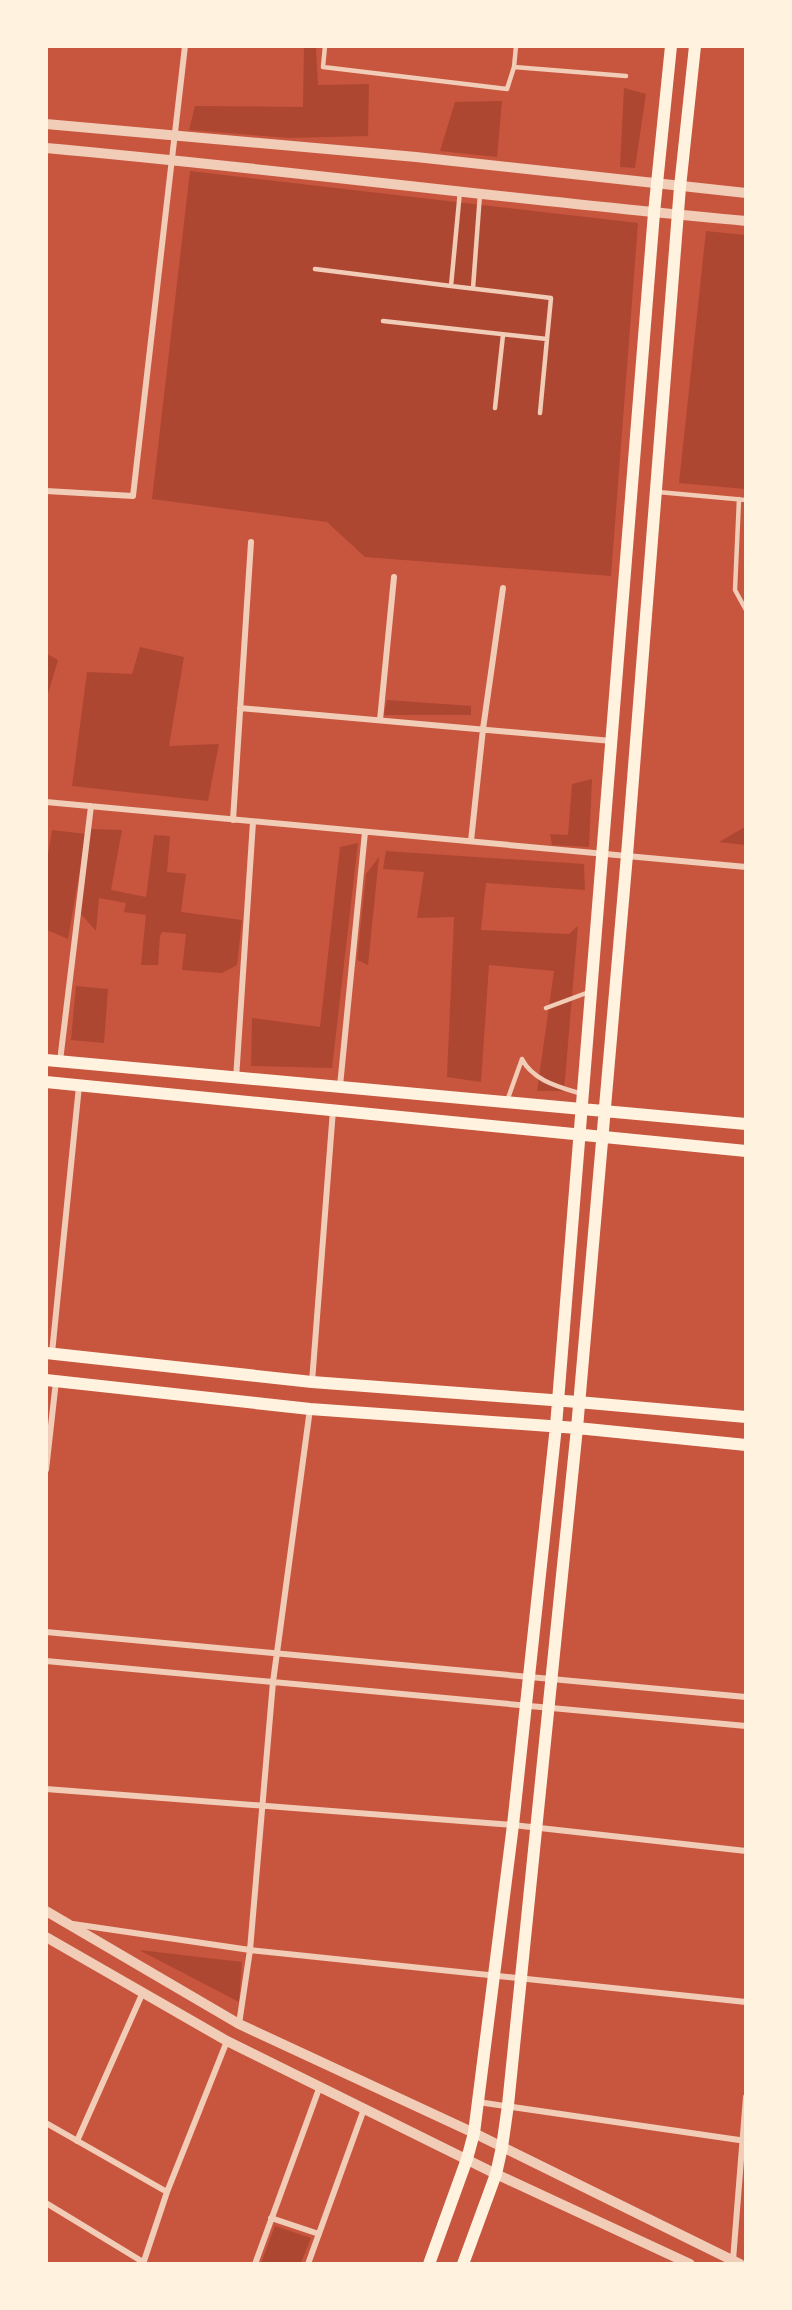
<svg xmlns="http://www.w3.org/2000/svg" width="792" height="2310" viewBox="0 0 792 2310" font-family="'Work Sans',sans-serif">
	<style>
		.green { fill: #ae4732 }
		.lines { fill: none; stroke-linecap: round; stroke-linejoin: round }
		.service { stroke: #f1ccb7; stroke-width: 4.5 }
		.minor { stroke: #f1ccb7; stroke-width: 6 }
		.tertiary { stroke: #f1ccb7; stroke-width: 10 }
		.secondary { stroke: #fff3e0; stroke-width: 12 }
	</style>
	<rect width="100%" height="100%" fill="#c8553d"/>
	<path class="green" d="M304,47H316L318,85L369,84L368,136L289,138L189,130L195,106L303,107Z
		M624,88L646,94L635,168L620,167Z
		M502,101L497,157L440,151L455,102Z
		M190,171L638,223L611,576L365,557L327,522L152,499Z
		M706,231L745,235V489L679,483Z
		M140,647L184,657L169,746L219,744L208,801L72,786L87,672L132,674Z
		M47,654L58,660L47,697Z
		M387,700L471,706V715H384Z
		M592,779L589,847L552,845L550,834L568,835L572,784Z
		M745,827V845L719,842Z
		M90,829L122,830L111,890L146,897L154,835L170,836L167,872L186,874L181,912L242,920L237,965L222,973L182,970L186,934L162,932L160,936L158,965H141L146,915L124,912L126,903L99,898L96,931L81,914Z
		M52,830L86,834L68,939L47,930V860Z
		M358,843L332,1068L251,1066L252,1018L320,1027L340,847Z
		M386,851L584,864L585,890L486,883L481,930L569,934L578,926L564,1091H537L554,971L489,965L481,1082L447,1077L454,917L417,918L424,872L383,869Z
		M379,857L368,965L357,960L366,874Z
		M76,986L108,989L104,1043L71,1040Z
		M139,1950L242,1962L239,2002Z
		M275,2226L311,2238L301,2263H261Z"/>
	<g class="lines">
		<path class="service" d="M325,46L323,67L507,89L514,67L516,46
			M514,67L626,76
			M315,269L451,286
			M473,288L480,194
			M383,321L547,339L551,298L451,286L460,191
			M495,408L503,335
			M540,413L547,339
			M658,492L746,500
			M739,499L735,590L746,610
			M546,1008L589,992
			M522,1059C533,1081 560,1087 582,1094
			M507,1101L522,1059"/>
		<path class="minor" d="M46,491L133,496L185,46
			M240,708L612,741
			M380,720L394,577
			M46,802L746,867
			M233,820L251,542
			M471,841L483,729L503,588
			M60,1061L91,806
			M236,1079L253,822
			M340,1086L365,832
			M52,1353L79,1086
			M312,1382L333,1110
			M46,1470L56,1381
			M46,1632L746,1697
			M46,1661L746,1726
			M46,1789L513,1825L746,1851
			M73,1924L250,1950L746,2002
			M239,2024L250,1950L273,1682L310,1409
			M478,2102L746,2141
			M46,2123L167,2192
			M77,2141L143,1992
			M46,2203L143,2262
			M271,2218L319,2234
			M733,2260L746,2097
			M143,2264L167,2192L227,2041
			M255,2264L320,2086
			M308,2264L364,2109"/>
		<path class="tertiary" d="M46,124L416,157L746,193
			M46,148C280,169 512,200 746,221
			M46,1911L239,2024L474,2133L740,2264
			M46,1937L227,2041L496,2174L690,2264"/>
		<path class="secondary" d="M46,1060L746,1124
			M46,1082L746,1151
			M46,1353L312,1382L578,1402L746,1417
			M46,1380L310,1409L577,1428L746,1445
			M429,2264L467,2159L474,2133L513,1825L556,1426L654,213L671,46
			M463,2264L496,2174L502,2147L508,2105L577,1428L627,855L680,187L695,46"/>
	</g>
	<rect width="792" height="2310" fill="none" stroke="#fff3e0" stroke-width="96"/>
</svg>
